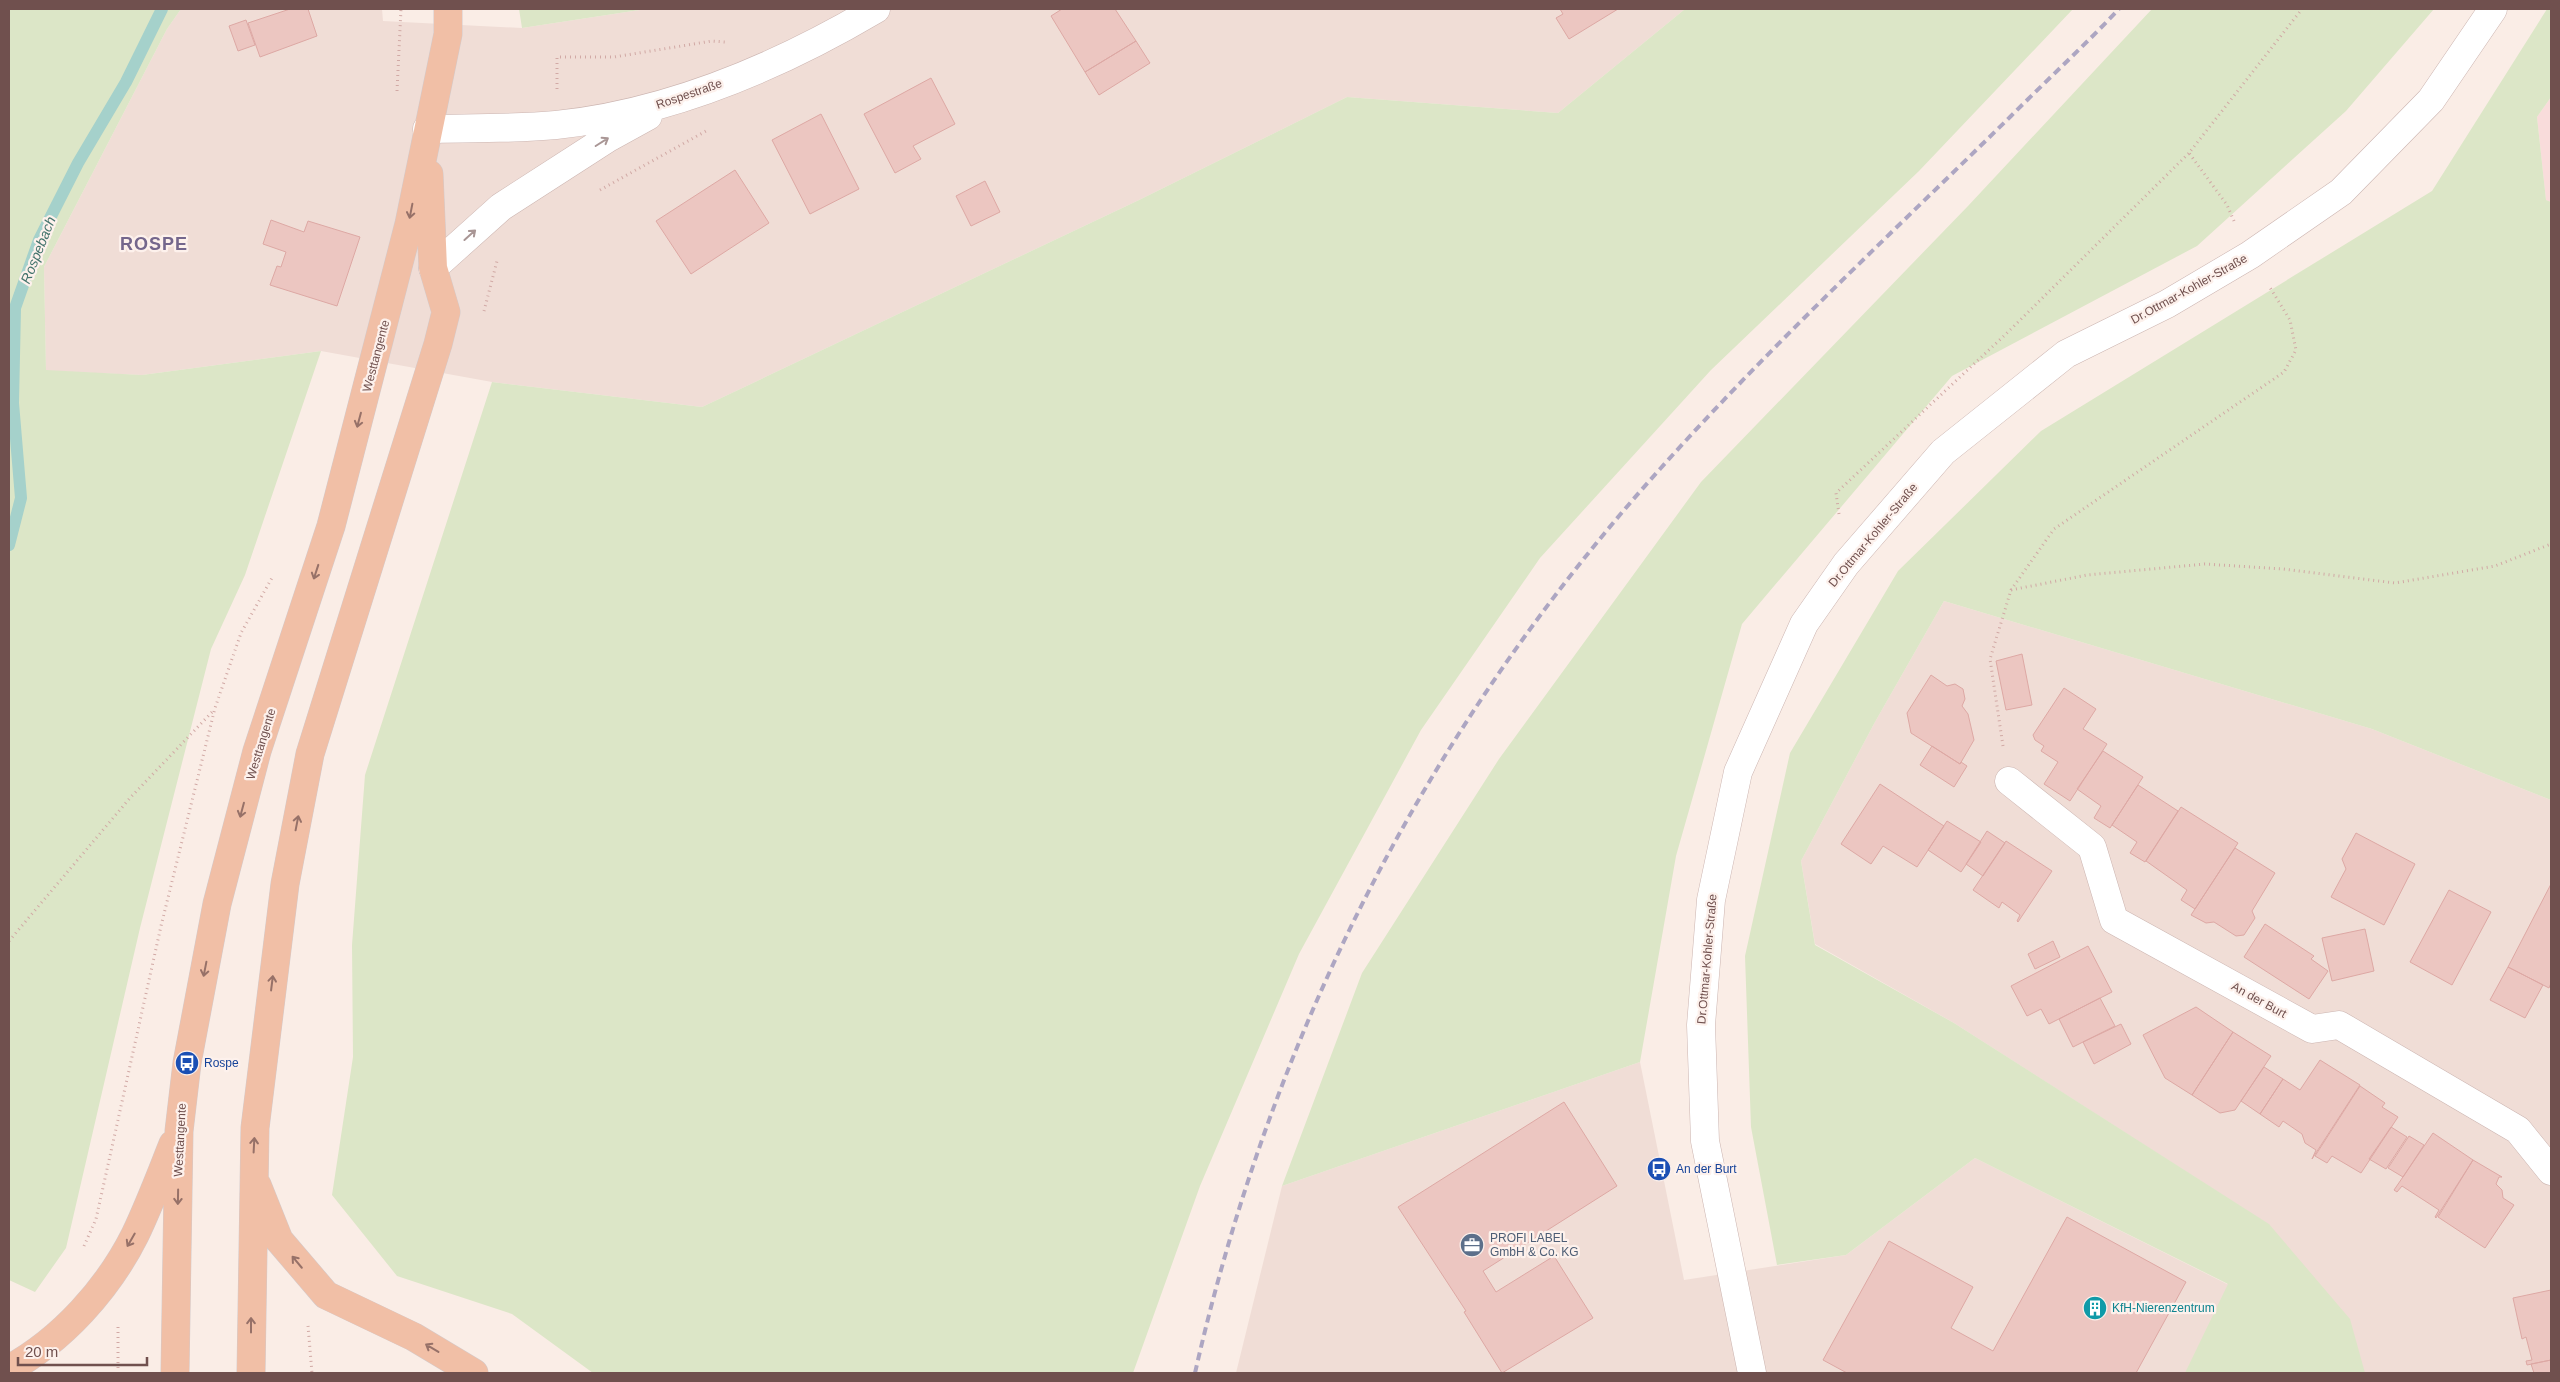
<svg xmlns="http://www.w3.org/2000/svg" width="2560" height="1382" viewBox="0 0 2560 1382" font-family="Helvetica,sans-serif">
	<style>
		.residential { fill: #f0ddd6 }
		.commercial { fill: #f9dcdb }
		.green { fill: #dce6c7 }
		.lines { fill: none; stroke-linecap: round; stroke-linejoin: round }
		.stream { stroke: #a5d1cb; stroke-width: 12 }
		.building { fill: #ecc6c1; stroke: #dda8a4 }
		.minor-casing { stroke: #ccb5b1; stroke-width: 29 }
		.tertiary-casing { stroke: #ccb5b1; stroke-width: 29 }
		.primary-casing { stroke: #d4caca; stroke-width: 29 }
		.path { stroke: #d1a9a5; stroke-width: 3; stroke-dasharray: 1 4; stroke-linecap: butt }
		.minor { stroke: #fff; stroke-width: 28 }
		.tertiary { stroke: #fff; stroke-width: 28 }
		.primary { stroke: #f1bfa6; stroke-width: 28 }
		.rail { stroke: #ada6c2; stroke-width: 4; stroke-dasharray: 8 5; stroke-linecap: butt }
		.oneway { stroke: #a99695 }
		.oneway2 { stroke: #977168 }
		.labels { text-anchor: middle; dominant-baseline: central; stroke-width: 4.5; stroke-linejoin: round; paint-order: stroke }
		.street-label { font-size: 12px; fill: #70504e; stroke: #fdf1ec }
		.transit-label { font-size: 12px; fill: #164399; stroke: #fdf1ec; text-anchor: start }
		.service-label { font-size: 12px; fill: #4e5e75; stroke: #fdf1ec; text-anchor: start }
		.culture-label { font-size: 12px; fill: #0d838f; stroke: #fdf1ec; text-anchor: start }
		.water-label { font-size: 14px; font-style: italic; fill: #44746d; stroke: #fdf1ec }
		.district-label { font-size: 18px; font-weight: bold; letter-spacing: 1px; fill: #74668c; stroke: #fdf1ec }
	</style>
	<rect width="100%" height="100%" fill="#faede6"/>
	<path class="residential" d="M181,9H382L383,21L522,28L646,9H1685L1558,113L1347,97L1139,200L702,407L492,382L321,351L142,375L46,371L44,267L167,29Z
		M1944,601L2372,729L2551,800V1373H1236L1282,1186L1640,1062L1684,1280L1846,1255L1975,1158L2227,1284L2268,1224L1954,1023L1815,944L1801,861L1875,722Z"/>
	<path class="commercial" d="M2551,97V202L2546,200L2537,117Z"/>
	<path class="green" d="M9,9H181L167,29L44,267L46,370L142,375L321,351L245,575L211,649L140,928L66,1248L35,1292L9,1280Z
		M519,9H646L522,28Z
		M1685,9H2073L1919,171L1711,370L1540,558L1421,730L1299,954L1200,1186L1133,1373H593L512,1314L397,1276L332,1195L353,1057L352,945L365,775L492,382L702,407L1139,200L1347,97L1558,113Z
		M2152,9H2434L2346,111L2197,246L1952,376L1742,624L1676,856L1640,1062L1282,1186L1362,973L1499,759L1701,482L1968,206Z
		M2547,9H2551V97L2537,117L2546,200L2551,202V800L2372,729L1944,601L1875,722L1801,861L1815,945L1954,1023L2269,1224L2350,1319L2365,1373H2185L2228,1284L1975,1158L1846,1255L1777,1265L1751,1127L1745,956L1790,753L1898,571L2041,431L2432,191Z"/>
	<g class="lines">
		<path class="stream" d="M9,545L21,498L13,403L15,308L39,240L78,163L126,82L162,9"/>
	</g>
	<path class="building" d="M290,9H308L317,36L260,57L248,23Z
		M1062,9H1115L1136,41L1085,72L1051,16Z
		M1560,9H1618L1569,39L1556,18L1563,14Z
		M246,20L255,45L238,51L229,26Z
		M1136,41L1150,63L1099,95L1085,72Z
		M931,78L955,124L913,146L921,159L895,173L864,114Z
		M821,114L859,189L810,214L772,140Z
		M735,170L769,223L691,274L656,221Z
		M985,181L1000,212L971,226L956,196Z
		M271,220L304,232L308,221L360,237L337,306L270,285L277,266L281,267L286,252L263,244Z
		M2022,654L2032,705L2006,710L1996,661Z
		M1931,675L1947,686L1955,684L1963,689L1965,699L1962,706L1968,714L1974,740L1960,764L1911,733L1907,713Z
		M2064,688L2096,709L2083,729L2107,744L2070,801L2044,784L2058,762L2041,751L2044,746L2035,740L2033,735Z
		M1932,746L1960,764L1961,762L1967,766L1954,787L1920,765Z
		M2103,751L2143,777L2110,828L2094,818L2101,806L2077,789Z
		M1880,784L1944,826L1917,867L1883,846L1871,864L1841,844Z
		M2138,785L2178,811L2145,862L2130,853L2137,842L2112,825Z
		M2181,807L2238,843L2195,909L2181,900L2187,890L2146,861Z
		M1947,821L1981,842L1961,872L1928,850Z
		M1987,831L2005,843L1983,876L1966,864Z
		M2356,833L2415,864L2384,925L2331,897L2346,869L2342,859Z
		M2006,841L2052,871L2018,922L2017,921L2020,915L2002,902L1999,908L1973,890Z
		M2235,848L2275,873L2252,911L2255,918L2244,935L2236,936L2214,922L2206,923L2191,915Z
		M2551,884V983L2549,988L2508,967Z
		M2449,890L2491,912L2452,985L2410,962Z
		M2265,924L2314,956L2311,959L2328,971L2309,999L2244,957Z
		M2365,929L2374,971L2332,981L2322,938Z
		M2053,941L2060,957L2035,969L2028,954Z
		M2088,946L2112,992L2049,1024L2041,1009L2027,1016L2011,986Z
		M2508,967L2543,985L2525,1018L2490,1000Z
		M2100,998L2115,1026L2073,1047L2059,1019Z
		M2196,1007L2233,1032L2192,1095L2165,1078L2143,1035Z
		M2121,1024L2131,1044L2094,1064L2083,1042Z
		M2233,1032L2271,1056L2235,1110L2220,1113L2192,1095Z
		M2320,1060L2360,1085L2312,1159L2316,1150L2305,1143L2302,1134L2283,1121L2279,1127L2260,1114L2283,1079L2300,1090Z
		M2264,1067L2283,1079L2260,1114L2241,1101Z
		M2360,1086L2385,1103L2382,1107L2398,1117L2361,1173L2332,1156L2327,1163L2315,1156Z
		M1564,1102L1617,1186L1483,1271L1496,1292L1554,1256L1593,1318L1502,1373L1464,1312L1466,1311L1398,1207Z
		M2391,1127L2407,1137L2386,1169L2369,1159Z
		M2433,1133L2473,1160L2436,1218L2435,1217L2439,1210L2402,1186L2397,1192L2394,1190Z
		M2409,1136L2424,1145L2403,1177L2388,1168Z
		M2473,1160L2502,1177H2499L2496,1184L2502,1190L2503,1198L2514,1205L2485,1248L2438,1217Z
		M2067,1217L2186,1282L2136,1373H1847L1823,1360L1889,1241L1973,1287L1951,1328L1993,1351Z
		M2551,1290V1360L2527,1365L2526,1361L2532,1360L2526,1337L2522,1339L2513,1298Z
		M2551,1360V1373H2534L2531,1364Z"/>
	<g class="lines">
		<g class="minor-casing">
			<path id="minor" d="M2009,781L2092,847L2114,920L2312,1029L2339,1025L2518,1130L2551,1171"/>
		</g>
		<g class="tertiary-casing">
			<path id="tertiary" d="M427,129C469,128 514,129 556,125C670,113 778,67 876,9
				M433,268L501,207L608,138L648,116
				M1752,1373L1705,1141L1701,1025L1711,900L1738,772L1804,624L1846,564L1943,452L2066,354L2167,304L2250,255L2341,192L2431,100L2493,9"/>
		</g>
		<g class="primary-casing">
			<path id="primary" d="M257,1185L279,1240L326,1295L414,1337L474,1373
				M9,1369C62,1340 108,1289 135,1235C149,1206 161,1174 173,1144
				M175,1373L179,1131L187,1063L217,904L257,751L331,526L409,224L448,34V9
				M251,1373L255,1128L285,884L310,754L438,344L446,312L433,268L429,174"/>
		</g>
		<path class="path" d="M557,89V57H614L712,41L725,42
			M397,91L401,9
			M600,190L706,131
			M2234,221L2227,205L2189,153L2302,9
			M484,311L497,261
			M1839,514L1836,493L2006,334L2189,153
			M2011,590L2087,575L2205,564L2283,569L2395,583L2495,566L2551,544
			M2003,746L1990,659L2011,590L2054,529L2284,372L2296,350L2290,320L2269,286
			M9,941L130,798L214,710
			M84,1246L96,1219L161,926L215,708L241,633L273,576
			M308,1326L312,1373
			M118,1327V1373"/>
		<use href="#minor" class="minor"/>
		<use href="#tertiary" class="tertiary"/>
		<use href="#primary" class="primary"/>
		<path class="rail" d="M1195,1373C1272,1033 1427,728 1660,469C1771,345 1893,232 2011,116C2047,80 2084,46 2119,9"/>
	</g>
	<defs><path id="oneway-shaft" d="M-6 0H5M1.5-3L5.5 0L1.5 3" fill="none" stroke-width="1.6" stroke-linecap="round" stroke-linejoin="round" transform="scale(1.25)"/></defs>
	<g class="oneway">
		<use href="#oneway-shaft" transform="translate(602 142) rotate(-32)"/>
		<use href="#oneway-shaft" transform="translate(470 235) rotate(-42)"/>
	</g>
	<g class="oneway2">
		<use href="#oneway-shaft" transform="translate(411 211) rotate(101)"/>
		<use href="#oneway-shaft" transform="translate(359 420) rotate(105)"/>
		<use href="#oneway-shaft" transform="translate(316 572) rotate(108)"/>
		<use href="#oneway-shaft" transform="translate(242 810) rotate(105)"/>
		<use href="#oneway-shaft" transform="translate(297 823) rotate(-79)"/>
		<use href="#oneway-shaft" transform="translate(205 969) rotate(101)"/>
		<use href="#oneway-shaft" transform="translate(272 983) rotate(-83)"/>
		<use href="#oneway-shaft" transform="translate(254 1145) rotate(-87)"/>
		<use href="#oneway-shaft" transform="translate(178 1197) rotate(91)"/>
		<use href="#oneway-shaft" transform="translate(131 1240) rotate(120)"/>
		<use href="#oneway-shaft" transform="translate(297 1262) rotate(-130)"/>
		<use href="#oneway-shaft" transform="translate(251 1325) rotate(-90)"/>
		<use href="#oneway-shaft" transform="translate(432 1348) rotate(-149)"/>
	</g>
	<defs>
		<g id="bus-disc" transform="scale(1.25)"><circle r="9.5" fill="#1a4fb4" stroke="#fdf1ec"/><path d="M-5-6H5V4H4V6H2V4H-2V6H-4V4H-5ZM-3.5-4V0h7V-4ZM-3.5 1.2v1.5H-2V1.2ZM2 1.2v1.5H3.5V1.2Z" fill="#fff"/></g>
		<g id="office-disc" transform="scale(1.25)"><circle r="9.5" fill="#5c6f8a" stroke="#fdf1ec"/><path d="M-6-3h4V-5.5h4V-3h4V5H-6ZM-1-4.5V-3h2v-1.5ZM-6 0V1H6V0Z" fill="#fff"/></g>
		<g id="building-disc" transform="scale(1.25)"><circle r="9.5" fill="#0f9aa8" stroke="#fdf1ec"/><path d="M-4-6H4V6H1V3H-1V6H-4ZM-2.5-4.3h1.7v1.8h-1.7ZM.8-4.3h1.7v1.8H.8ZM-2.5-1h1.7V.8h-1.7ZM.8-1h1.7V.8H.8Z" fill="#fff"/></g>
	</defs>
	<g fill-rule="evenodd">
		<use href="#bus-disc" x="187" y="1063"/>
		<use href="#bus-disc" x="1659" y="1169"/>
		<use href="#office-disc" x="1472" y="1245"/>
		<use href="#building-disc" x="2095" y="1308"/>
	</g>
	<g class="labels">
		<g class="street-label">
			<text transform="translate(689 94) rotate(-19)">Rospestraße</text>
			<text transform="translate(2189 289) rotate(-29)">Dr.Ottmar-Kohler-Straße</text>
			<text transform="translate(376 356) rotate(-75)">Westtangente</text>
			<text transform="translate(1873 535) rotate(-50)">Dr.Ottmar-Kohler-Straße</text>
			<text transform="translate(261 744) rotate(-73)">Westtangente</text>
			<text transform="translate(1707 959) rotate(-85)">Dr.Ottmar-Kohler-Straße</text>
			<text transform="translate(2259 1000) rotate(29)">An der Burt</text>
			<text transform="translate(180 1140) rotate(-87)">Westtangente</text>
		</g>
		<g class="transit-label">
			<text x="204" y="1063">Rospe</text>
			<text x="1676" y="1169">An der Burt</text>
		</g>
		<g class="service-label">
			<text x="1490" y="1238">PROFI LABEL<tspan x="1490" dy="14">GmbH &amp; Co. KG</tspan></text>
		</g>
		<g class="culture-label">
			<text x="2112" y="1308">KfH-Nierenzentrum</text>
		</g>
		<g class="water-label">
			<text transform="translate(38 250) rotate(-68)">Rospebach</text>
		</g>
		<g class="district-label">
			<text x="154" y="244">ROSPE</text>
		</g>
	</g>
	<rect width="2560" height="1382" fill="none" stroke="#70504e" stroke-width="20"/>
	<path d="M18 1357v8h129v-8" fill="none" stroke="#70504e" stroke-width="2.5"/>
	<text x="25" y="1357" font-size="15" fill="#70504e" stroke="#fdf1ec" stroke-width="4" paint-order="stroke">20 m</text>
</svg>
